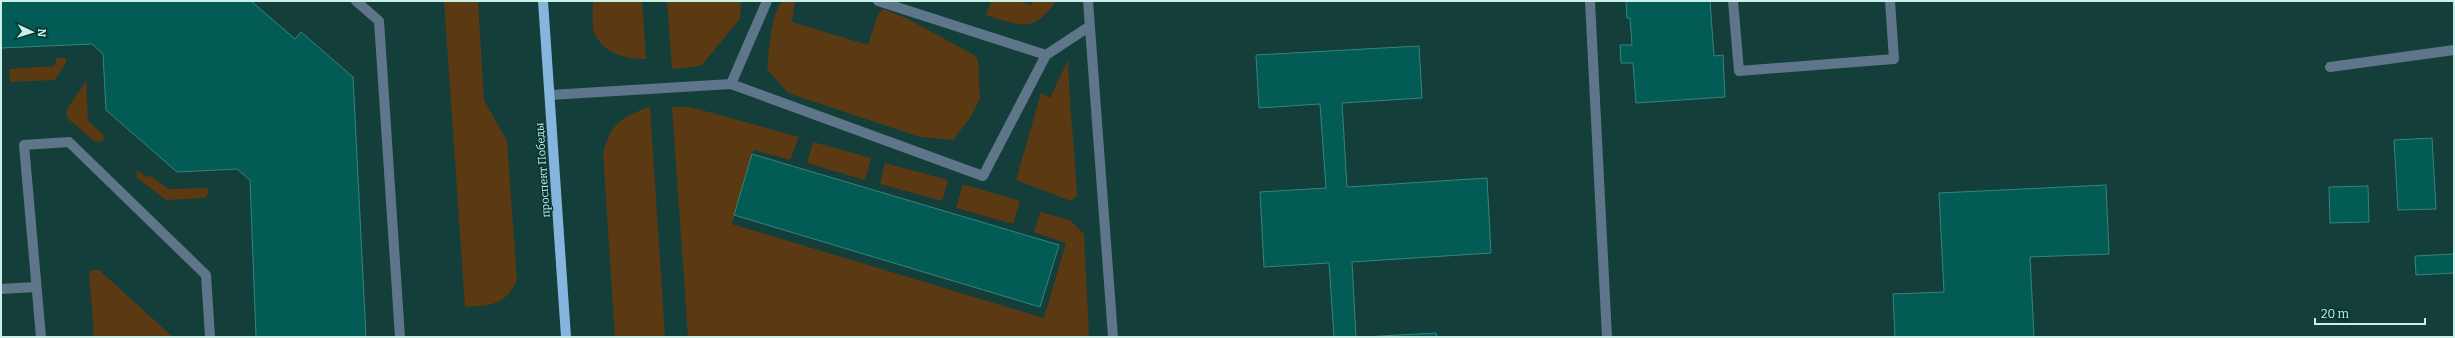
<svg xmlns="http://www.w3.org/2000/svg" width="2455" height="338" viewBox="0 0 2455 338" font-family="Bitter,serif">
	<style>
		.green { fill: #5b3913 }
		.building { fill: #025b54; stroke: #35867d }
		.lines { fill: none; stroke-linecap: round; stroke-linejoin: round }
		.minor { stroke: #5f768a; stroke-width: 10 }
		.major { stroke: #85b4de; stroke-width: 10 }
		.labels { text-anchor: middle; dominant-baseline: central; stroke-width: 3; stroke-linejoin: round; paint-order: stroke }
		.street-label { font-size: 11px; fill: #caf0ea; stroke: #063430 }
	</style>
	<rect width="100%" height="100%" fill="#133e3a"/>
	<path class="green" d="M444,1H478L484,100L507,141L517,280C505,306 491,305 465,307Z
		M593,1H642L646,59C627,59 606,55 595,35C591,27 593,10 593,1Z
		M667,1H741L740,19L701,66L672,69Z
		M783,1H795L792,22L868,45L878,14L883,9L906,18L974,55L978,61L980,99L970,118L953,140L920,137L788,93L767,69C769,54 771,9 783,1Z
		M991,1H1019L1031,5L1033,1H1056C1033,35 1020,25 986,15Z
		M57,58H66V63L55,80L10,82L9,69L54,66Z
		M1068,60C1069,105 1075,150 1077,196L1071,201L1016,180L1041,93L1050,98Z
		M86,81L88,121L105,136L102,142L94,141L67,118V109Z
		M650,106L665,337H615L603,153C612,121 621,119 650,106Z
		M672,107H690L799,137L790,160L754,150L732,224L1044,318L1066,243L1034,232L1040,212L1070,220L1084,234L1089,337H688Z
		M813,142L871,158L865,180L807,163Z
		M885,163L948,180L942,201L880,184Z
		M137,170L147,177L151,176L168,189L208,188L209,193L205,198L166,200L136,177Z
		M963,184L1020,201L1013,224L956,208Z
		M92,270H99L173,337H94L89,273Z"/>
	<path class="building" d="M1,1H251L295,39L301,32L353,77L366,337H256L250,180L237,169L177,172L106,110L103,54L92,44L1,48Z
		M1626,1H1710L1714,56L1723,55L1725,97L1636,103L1633,63H1621L1620,45H1632L1630,18H1627Z
		M1419,46L1422,98L1342,103L1347,187L1487,178L1491,253L1352,262L1356,337H1334L1329,263L1264,267L1260,192L1326,188L1320,104L1259,108L1256,55Z
		M2432,138L2436,209L2398,210L2394,140Z
		M752,154L1059,245L1040,307L734,215Z
		M2106,185L2109,254L2030,257L2034,337H1895L1893,294L1944,292L1939,193Z
		M2368,186L2369,222L2330,223L2329,187Z
		M2454,254V273L2416,275L2415,256Z
		M1436,333L1437,337H1363Z"/>
	<g class="lines">
		<path class="minor" d="M356,1L379,21L400,337
			M1088,1L1113,337
			M1590,1L1607,337
			M1733,1L1739,71L1894,59L1890,1
			M1046,55L1090,26
			M2330,67L2454,50
			M731,84L767,1
			M550,95L731,84L983,176L1046,55L878,1
			M1,289L36,287
			M41,337L24,145L69,142L206,275L210,337"/>
		<path class="major" d="M543,1L566,337"/>
	</g>
	<g class="labels">
		<g class="street-label">
			<text transform="translate(543 170) rotate(-94)">проспект Победы</text>
		</g>
	</g>
	<rect width="2455" height="338" fill="none" stroke="#caf0ea" stroke-width="4"/>
	<g transform="translate(32 32) rotate(94)" stroke="#063430" stroke-width="3" paint-order="stroke">
	<path d="M0-3L7 15L0 10L-7 15Z" fill="#caf0ea"/>
	<text y="-6" font-size="11" font-weight="bold" text-anchor="middle" fill="#caf0ea">N</text>
	</g>
	<path d="M2315 318v6h110v-6" fill="none" stroke="#caf0ea" stroke-width="2"/>
	<text x="2321" y="318" font-size="12" fill="#caf0ea" stroke="#063430" stroke-width="3" paint-order="stroke">20 m</text>
</svg>
